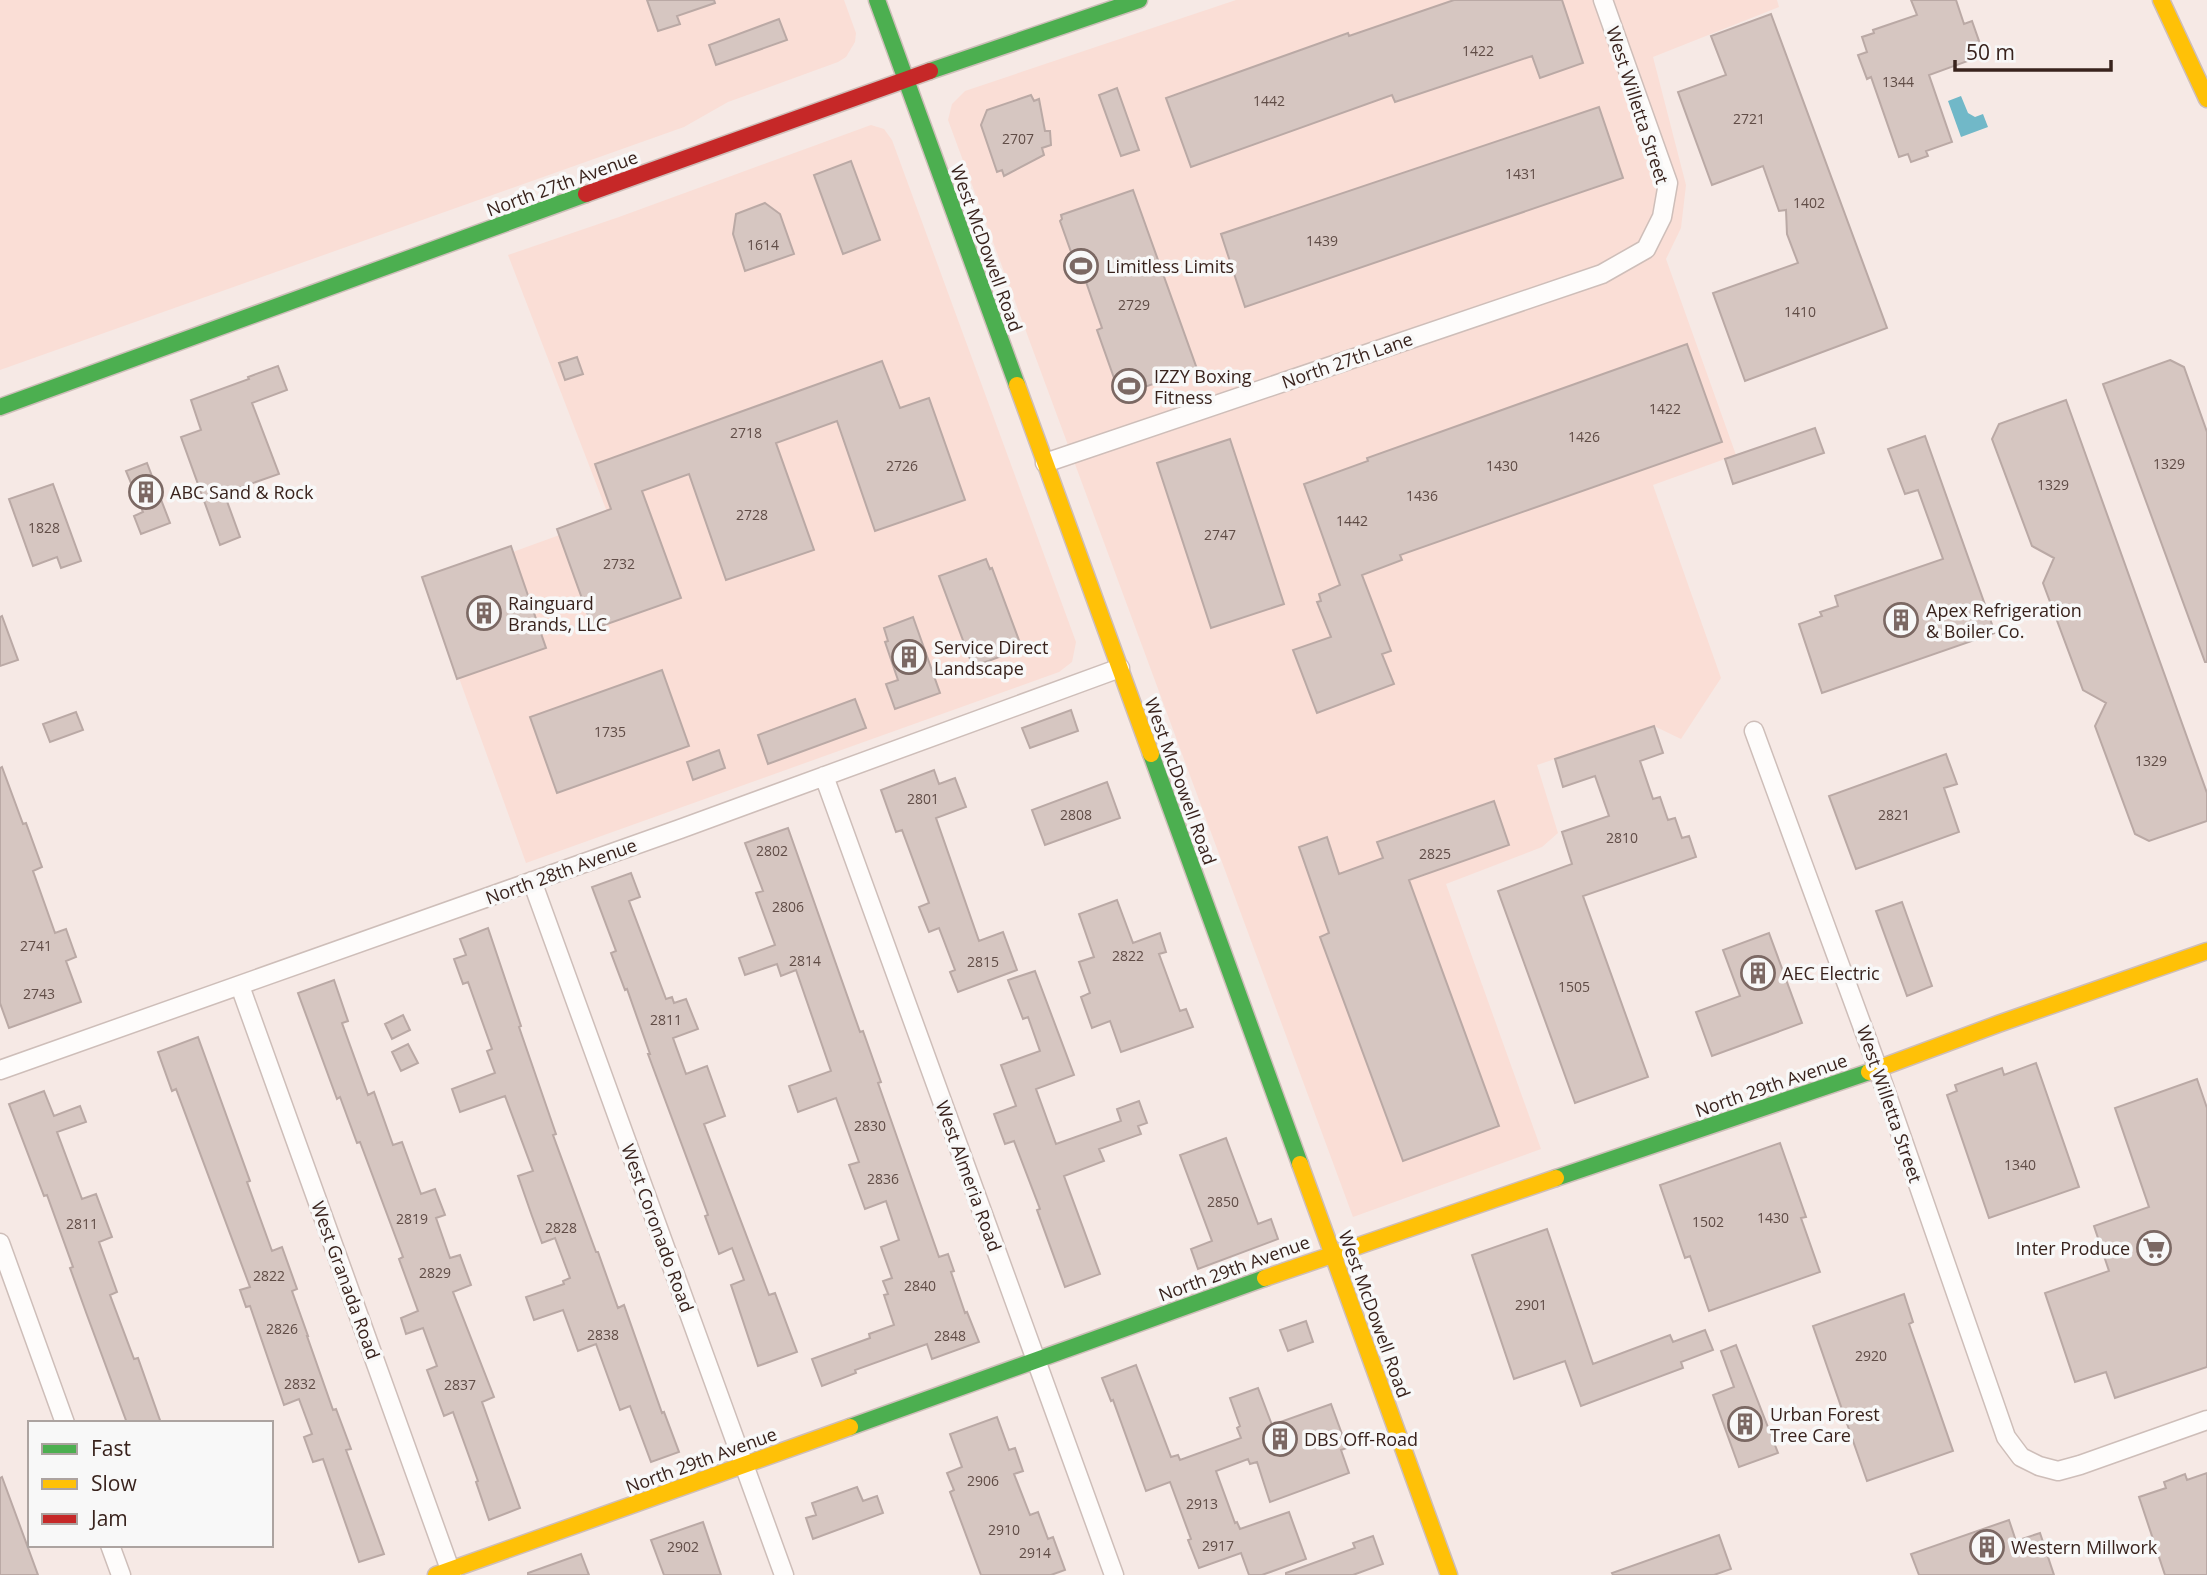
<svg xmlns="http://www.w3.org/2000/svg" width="2207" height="1575" viewBox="0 0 2207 1575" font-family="'Open Sans',sans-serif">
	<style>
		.built { fill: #faded6 }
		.water { fill: #71b8c8 }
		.building { fill: #d6c6c1; stroke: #baa9a5; stroke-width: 2 }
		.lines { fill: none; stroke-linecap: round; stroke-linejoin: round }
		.street-casing { stroke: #cebeb9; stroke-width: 21 }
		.fast-casing { stroke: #cebeb9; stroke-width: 19 }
		.slow-casing { stroke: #cebeb9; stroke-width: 19 }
		.jam-casing { stroke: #cebeb9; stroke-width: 19 }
		.street { stroke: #fefcfb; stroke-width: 18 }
		.fast { stroke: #4caf50; stroke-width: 16 }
		.slow { stroke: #ffc107; stroke-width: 16 }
		.jam { stroke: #c62828; stroke-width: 16 }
		.labels { text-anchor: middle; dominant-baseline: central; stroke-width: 7; stroke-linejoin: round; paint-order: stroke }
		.number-label { font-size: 14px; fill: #604c46 }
		.street-label { font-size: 18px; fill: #39231d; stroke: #f8f8f8 }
		.poi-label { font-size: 18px; fill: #39231d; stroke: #f8f8f8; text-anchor: start }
	</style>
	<rect width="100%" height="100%" fill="#f6e9e5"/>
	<path class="built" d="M0,0H844L856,33L855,42L846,57L838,62L728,102L684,127L0,370Z
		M1236,0H1777L1779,7L1653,57L1686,185L1681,228L1666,259L1736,455L1653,485L1721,678L1681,739L1654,726L1537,765L1558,833L1542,847L1446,884L1541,1149L1353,1217L948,120L952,104L965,91Z
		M871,125L884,129L892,140L1076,642L1072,662L1059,672L526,863L425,584L609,517L508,255L619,217Z"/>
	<path class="water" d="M1961,96L1968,113L1975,117L1983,114L1988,127L1961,137L1948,101Z"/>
	<path class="building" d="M647,0H714L715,3L677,16L680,24L658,31Z
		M1454,0H1562L1583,63L1540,78L1532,56L1395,102L1392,95L1191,167L1166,98L1348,33L1349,36Z
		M1911,0H1956L1964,24L1972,21L1979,41L1971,44L1976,58L1929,75L1952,142L1926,151L1928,156L1911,162L1908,154L1899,157L1871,77L1867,79L1858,55L1867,52L1862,37L1874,33L1873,30L1917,15Z
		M1771,14L1887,328L1745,381L1713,293L1798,263L1787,234L1786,210L1779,211L1763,166L1712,185L1678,92L1726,75L1711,36Z
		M779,19L787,40L716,65L709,45Z
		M1117,88L1139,150L1121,156L1099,95Z
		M1031,95L1034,101L1039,99L1045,131H1050L1051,145L1042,148L1044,155L1004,176L1002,170L997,172L981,125L987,110Z
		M1599,107L1623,178L1245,307L1221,234Z
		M851,161L880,240L843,254L814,175Z
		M1133,190L1197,369L1124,394L1123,391L1119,392L1097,330L1102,328L1085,279L1081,280L1060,221L1062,219L1061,215Z
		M765,203L780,214L794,254L745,271L733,234L736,214Z
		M1687,344L1722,442L1400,555L1402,560L1362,575L1391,651L1382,654L1394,684L1317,713L1293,650L1331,637L1317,602L1321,601L1319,594L1340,585L1304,484L1368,461L1367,458Z
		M577,357L583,374L565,380L559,363Z
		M2170,360L2184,367L2207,432V662H2205L2103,384Z
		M882,361L900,408L929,398L965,500L875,531L837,421L776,443L814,550L726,580L689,474L642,491L681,598L593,629L557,529L611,509L595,464Z
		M278,366L287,390L252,403L279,474L224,493L240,537L220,545L181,437L201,430L191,400L249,379L248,377Z
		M2066,400L2207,793V821L2149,841L2135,834L2095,726L2106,703L2083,690L2043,583L2054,558L2032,546L1992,439L1999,424Z
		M1815,428L1824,453L1733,484L1725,459Z
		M1925,436L1995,633L1822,693L1799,624L1822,616L1820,612L1838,606L1835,596L1943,559L1918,490L1905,494L1888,449Z
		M1230,439L1284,604L1211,628L1157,463Z
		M147,463L170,523L141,534L134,516L143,512L126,471Z
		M53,484L81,561L61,568L57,557L33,566L9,499Z
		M511,546L546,648L457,679L422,577Z
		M986,559L990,569L992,568L1020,643L1015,645L1017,650L973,667L939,576Z
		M2,616L18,660L0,666V617Z
		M913,617L940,693L895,709L886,684L898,680L885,642L888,641L884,628Z
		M662,670L689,746L557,793L530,717Z
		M855,699L866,728L768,764L758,735Z
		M1071,710L1078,731L1030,748L1022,728Z
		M76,712L83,730L50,742L43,724Z
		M1654,726L1663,753L1640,761L1653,799L1660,797L1668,820L1675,818L1682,838L1689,836L1696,857L1583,896L1648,1077L1575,1103L1498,891L1572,864L1562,832L1609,816L1595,776L1563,787L1555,759Z
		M719,750L725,768L693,780L687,762Z
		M1946,754L1957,784L1944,788L1959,832L1856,869L1829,796Z
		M2,767L23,824L26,823L42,867L33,871L55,933L66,929L76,957L66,961L81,1002L9,1028L0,1003V768Z
		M934,770L939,784L955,778L966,807L936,818L979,941L1003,932L1017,970L958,992L950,972L955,970L939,928L929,932L919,907L929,903L902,830L896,832L881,790Z
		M1107,782L1120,818L1045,845L1032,810Z
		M1494,801L1509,845L1409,880L1499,1126L1403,1161L1320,937L1329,933L1299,847L1327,837L1339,874L1383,858L1377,842Z
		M788,828L860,1032L863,1031L881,1082L878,1083L939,1257L948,1254L954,1271L951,1272L965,1313L967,1312L979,1342L932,1359L927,1344L855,1370L856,1373L822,1386L812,1359L870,1338L869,1334L894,1325L884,1295L888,1294L883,1281L892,1278L881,1247L899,1240L886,1201L865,1209L849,1165L859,1162L836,1098L798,1112L789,1086L831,1071L796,970L781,976L777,964L745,975L739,958L775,945L756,893L763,891L745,843Z
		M631,873L640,897L629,901L666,999L672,997L674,1003L686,999L698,1029L673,1038L686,1074L707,1066L725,1116L704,1124L769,1295L775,1293L797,1352L758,1366L731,1285L744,1280L732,1248L719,1254L705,1216L708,1215L648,1054H650L627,989L625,990L611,953L616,951L592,887Z
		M1117,900L1133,943L1160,933L1166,952L1159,954L1180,1011L1186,1009L1193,1027L1121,1052L1110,1021L1092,1028L1081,997L1090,993L1079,962L1094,957L1079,914Z
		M1902,902L1932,986L1907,996L1876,911Z
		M488,928L521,1026L519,1027L556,1134L553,1135L596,1252H598L618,1308L624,1305L662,1413L664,1412L679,1452L651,1462L630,1406L620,1410L596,1344L578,1351L563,1310L534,1320L526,1297L564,1284L563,1281L570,1278L555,1238L542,1243L532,1216L518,1176L533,1171L505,1096L460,1112L452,1089L495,1073L487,1051L492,1049L468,982L463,984L454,959L466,955L460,939Z
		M1769,933L1802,1023L1712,1056L1696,1012L1740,996L1723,950Z
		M1035,971L1074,1075L1036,1089L1056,1144L1121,1121L1117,1109L1139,1101L1147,1123L1138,1126L1141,1134L1099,1149L1104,1161L1064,1176L1100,1274L1065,1287L1037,1210L1040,1209L1014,1141L1005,1144L994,1114L1016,1106L1001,1065L1040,1051L1028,1017L1023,1019L1008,980Z
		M334,980L348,1021L342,1023L368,1095L374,1092L393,1145L402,1142L421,1194L435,1189L445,1215L436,1218L450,1258L460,1255L471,1285L453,1292L494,1397L482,1402L520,1508L489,1520L476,1482L478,1481L453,1412L444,1416L427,1370L437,1366L423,1328L406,1334L401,1318L418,1311L399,1259L403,1257L360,1142L357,1143L340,1097L337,1099L298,993Z
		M403,1015L410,1030L392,1039L385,1024Z
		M198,1037L250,1181L247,1182L272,1251L282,1247L297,1289L292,1291L308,1336H307L333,1410L336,1409L351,1449L346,1450L384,1554L359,1562L323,1459L313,1462L304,1437L312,1434L299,1399L284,1405L250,1306L246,1307L240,1290L250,1287L176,1089L172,1091L158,1052Z
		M408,1044L418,1063L401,1071L392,1052Z
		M2036,1063L2079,1187L1989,1218L1947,1095L1957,1091L1955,1085L2002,1068L2004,1075Z
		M2197,1079L2207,1108V1367L2115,1398L2106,1372L2075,1382L2045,1293L2109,1271L2094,1226L2149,1207L2115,1108Z
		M44,1091L54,1116L80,1106L86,1122L57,1132L82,1199L96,1194L112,1237L99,1242L117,1292L110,1295L134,1359L138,1358L161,1423H127L87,1315L70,1268L73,1267L47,1195L44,1196L9,1104Z
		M1226,1138L1258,1224L1271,1219L1278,1239L1198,1269L1191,1249L1212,1241L1180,1155Z
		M1780,1143L1806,1217L1801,1218L1820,1272L1709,1311L1690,1256L1685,1258L1660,1185Z
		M1547,1229L1593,1364L1670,1335L1673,1342L1705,1330L1713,1350L1681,1362L1683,1368L1581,1406L1565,1361L1514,1379L1472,1255Z
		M1904,1294L1913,1322L1909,1324L1953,1451L1867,1481L1813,1326Z
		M1306,1321L1313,1342L1288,1351L1280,1330Z
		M1736,1345L1778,1453L1739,1467L1713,1395L1734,1387L1721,1351Z
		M1136,1365L1171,1457L1178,1455L1180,1460L1241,1438L1237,1428L1240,1426L1230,1398L1258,1388L1272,1425L1331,1404L1347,1448L1341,1450L1349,1473L1270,1502L1257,1462L1250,1464L1248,1459L1216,1471L1235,1523L1237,1522L1240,1529L1289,1512L1306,1559L1262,1575H1249L1241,1553L1199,1568L1188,1540L1191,1539L1170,1482L1146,1491L1113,1400L1111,1401L1102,1378Z
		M997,1417L1009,1450L1015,1448L1023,1471L1014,1474L1030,1515L1038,1512L1048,1539L1053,1537L1065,1570L1051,1575H981L950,1492L954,1490L947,1473L962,1467L950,1434Z
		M2207,1473V1575H2165L2139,1497L2166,1488L2164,1482L2185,1474L2187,1480Z
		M2,1477L38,1575H0V1478Z
		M857,1487L863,1501L877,1496L883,1513L813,1539L806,1518L816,1515L812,1503Z
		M2009,1520L2016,1541L2040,1533L2054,1575H1919L1911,1554Z
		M703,1522L721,1575H664L651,1540Z
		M1719,1535L1731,1569L1714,1575H1613L1612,1573Z
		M1373,1536L1383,1564L1353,1575H1286V1573L1355,1548L1353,1543Z
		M581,1554L589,1575H528V1573Z"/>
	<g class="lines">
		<g class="street-casing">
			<path id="street" d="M1045,463L1602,274L1646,249L1662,217L1668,183L1603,0
				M1754,731L1878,1069L2006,1437L2021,1457L2039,1466L2058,1471L2080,1465L2207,1420
				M824,776L1114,1575
				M532,881L784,1575
				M240,986L452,1575
				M0,1070L680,829L1120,668
				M0,1243L65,1423
				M110,1545L121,1575"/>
		</g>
		<g class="fast-casing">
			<path id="fast" d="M877,0L1017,385
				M930,71L1139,0
				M0,407L586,194
				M1151,754L1300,1164
				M1556,1178L1869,1072
				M850,1427L1265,1278"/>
		</g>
		<g class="slow-casing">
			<path id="slow" d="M2161,0L2207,99
				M1017,385L1151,754
				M1869,1072L1998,1024L2207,951
				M1300,1164L1449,1575
				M1265,1278L1556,1178
				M436,1575L850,1427"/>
		</g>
		<g class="jam-casing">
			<path id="jam" d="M586,194L930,71"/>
		</g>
		<use href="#street" class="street"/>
		<use href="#fast" class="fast"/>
		<use href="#slow" class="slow"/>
		<use href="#jam" class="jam"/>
	</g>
	<defs>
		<g id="stadium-ring" transform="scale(1.75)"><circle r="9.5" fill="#f8f8f8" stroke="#7b6863" stroke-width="1.5"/><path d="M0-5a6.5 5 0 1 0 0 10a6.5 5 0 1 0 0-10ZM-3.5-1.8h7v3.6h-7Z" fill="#7b6863"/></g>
		<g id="building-ring" transform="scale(1.75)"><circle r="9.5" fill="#f8f8f8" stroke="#7b6863" stroke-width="1.5"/><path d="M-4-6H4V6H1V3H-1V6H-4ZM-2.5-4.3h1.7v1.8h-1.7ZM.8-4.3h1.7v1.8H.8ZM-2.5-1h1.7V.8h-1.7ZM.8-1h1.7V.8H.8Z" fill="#7b6863"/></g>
		<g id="supermarket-ring" transform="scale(1.75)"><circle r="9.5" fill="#f8f8f8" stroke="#7b6863" stroke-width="1.5"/><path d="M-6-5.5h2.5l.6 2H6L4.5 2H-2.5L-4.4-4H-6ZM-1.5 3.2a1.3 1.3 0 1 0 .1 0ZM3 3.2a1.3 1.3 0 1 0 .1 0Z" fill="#7b6863"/></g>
	</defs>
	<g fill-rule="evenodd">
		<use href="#stadium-ring" x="1081" y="266"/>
		<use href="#stadium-ring" x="1129" y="386"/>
		<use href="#building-ring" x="146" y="492"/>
		<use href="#building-ring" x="484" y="613"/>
		<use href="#building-ring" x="1901" y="620"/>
		<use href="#building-ring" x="909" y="657"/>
		<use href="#building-ring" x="1758" y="973"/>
		<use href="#supermarket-ring" x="2154" y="1248"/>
		<use href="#building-ring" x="1745" y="1424"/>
		<use href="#building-ring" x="1280" y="1439"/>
		<use href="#building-ring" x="1987" y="1547"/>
	</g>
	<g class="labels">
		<g class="number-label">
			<text x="1478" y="50">1422</text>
			<text x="1898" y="81">1344</text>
			<text x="1269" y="100">1442</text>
			<text x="1749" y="118">2721</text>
			<text x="1018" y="138">2707</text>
			<text x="1521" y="173">1431</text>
			<text x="1809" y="202">1402</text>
			<text x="1322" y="240">1439</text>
			<text x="763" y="244">1614</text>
			<text x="1134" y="304">2729</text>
			<text x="1800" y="311">1410</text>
			<text x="1665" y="408">1422</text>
			<text x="746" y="432">2718</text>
			<text x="1584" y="436">1426</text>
			<text x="2169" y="463">1329</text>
			<text x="902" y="465">2726</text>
			<text x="1502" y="465">1430</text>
			<text x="2053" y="484">1329</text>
			<text x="1422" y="495">1436</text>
			<text x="752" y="514">2728</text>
			<text x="1352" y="520">1442</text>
			<text x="44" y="527">1828</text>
			<text x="1220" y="534">2747</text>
			<text x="619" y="563">2732</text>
			<text x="610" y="731">1735</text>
			<text x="2151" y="760">1329</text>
			<text x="923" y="798">2801</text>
			<text x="1076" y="814">2808</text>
			<text x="1894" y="814">2821</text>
			<text x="1622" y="837">2810</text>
			<text x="772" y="850">2802</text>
			<text x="1435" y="853">2825</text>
			<text x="788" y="906">2806</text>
			<text x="36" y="945">2741</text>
			<text x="1128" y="955">2822</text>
			<text x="805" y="960">2814</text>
			<text x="983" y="961">2815</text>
			<text x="1574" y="986">1505</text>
			<text x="39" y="993">2743</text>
			<text x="666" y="1019">2811</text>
			<text x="870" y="1125">2830</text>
			<text x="2020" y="1164">1340</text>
			<text x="883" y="1178">2836</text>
			<text x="1223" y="1201">2850</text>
			<text x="1773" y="1217">1430</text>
			<text x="412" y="1218">2819</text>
			<text x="1708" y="1221">1502</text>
			<text x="82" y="1223">2811</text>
			<text x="561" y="1227">2828</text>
			<text x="435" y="1272">2829</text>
			<text x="269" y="1275">2822</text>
			<text x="920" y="1285">2840</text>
			<text x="1531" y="1304">2901</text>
			<text x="282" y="1328">2826</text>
			<text x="603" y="1334">2838</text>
			<text x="950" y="1335">2848</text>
			<text x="1871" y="1355">2920</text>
			<text x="300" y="1383">2832</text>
			<text x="460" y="1384">2837</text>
			<text x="983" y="1480">2906</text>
			<text x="1202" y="1503">2913</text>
			<text x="1004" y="1529">2910</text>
			<text x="1218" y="1545">2917</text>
			<text x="683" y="1546">2902</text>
			<text x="1035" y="1552">2914</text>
		</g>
		<g class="street-label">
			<text transform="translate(1638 105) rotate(72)">West Willetta Street</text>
			<text transform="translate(562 183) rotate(-20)">North 27th Avenue</text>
			<text transform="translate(987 248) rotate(70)">West McDowell Road</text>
			<text transform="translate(1347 360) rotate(-19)">North 27th Lane</text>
			<text transform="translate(1181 781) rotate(70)">West McDowell Road</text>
			<text transform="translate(561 871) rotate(-20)">North 28th Avenue</text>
			<text transform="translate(1771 1085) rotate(-19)">North 29th Avenue</text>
			<text transform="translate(1890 1104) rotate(71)">West Willetta Street</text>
			<text transform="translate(969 1176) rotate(70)">West Almeria Road</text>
			<text transform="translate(658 1228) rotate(70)">West Coronado Road</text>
			<text transform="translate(1234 1268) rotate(-20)">North 29th Avenue</text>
			<text transform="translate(346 1280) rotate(70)">West Granada Road</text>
			<text transform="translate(1375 1314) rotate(70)">West McDowell Road</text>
			<text transform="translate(701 1460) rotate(-20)">North 29th Avenue</text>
		</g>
		<g class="poi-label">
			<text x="1106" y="266">Limitless Limits</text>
			<text x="1154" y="376">IZZY Boxing<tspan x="1154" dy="21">Fitness</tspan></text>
			<text x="170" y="492">ABC Sand &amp; Rock</text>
			<text x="508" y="603">Rainguard<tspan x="508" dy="21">Brands, LLC</tspan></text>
			<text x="1926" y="610">Apex Refrigeration<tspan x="1926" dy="21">&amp; Boiler Co.</tspan></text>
			<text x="934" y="647">Service Direct<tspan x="934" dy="21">Landscape</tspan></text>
			<text x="1782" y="973">AEC Electric</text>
			<text x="2130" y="1248" text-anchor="end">Inter Produce</text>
			<text x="1770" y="1414">Urban Forest<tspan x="1770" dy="21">Tree Care</tspan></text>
			<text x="1304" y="1439">DBS Off-Road</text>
			<text x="2011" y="1547">Western Millwork</text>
		</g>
	</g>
	<rect x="28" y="1421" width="245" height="126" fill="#f8f8f8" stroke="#aca3a0" stroke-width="2"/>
	<rect x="42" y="1444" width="35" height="10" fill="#4caf50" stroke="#aca3a0" stroke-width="2"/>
	<text x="91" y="1456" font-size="21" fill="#39231d">Fast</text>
	<rect x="42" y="1479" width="35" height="10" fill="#ffc107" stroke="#aca3a0" stroke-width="2"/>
	<text x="91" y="1491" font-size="21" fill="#39231d">Slow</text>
	<rect x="42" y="1514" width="35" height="10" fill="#c62828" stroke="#aca3a0" stroke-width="2"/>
	<text x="91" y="1526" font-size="21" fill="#39231d">Jam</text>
	<path d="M1955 60v10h156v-10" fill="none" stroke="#39231d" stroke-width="3.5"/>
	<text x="1966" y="60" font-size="21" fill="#39231d" stroke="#f8f8f8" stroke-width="5" paint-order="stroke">50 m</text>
</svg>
